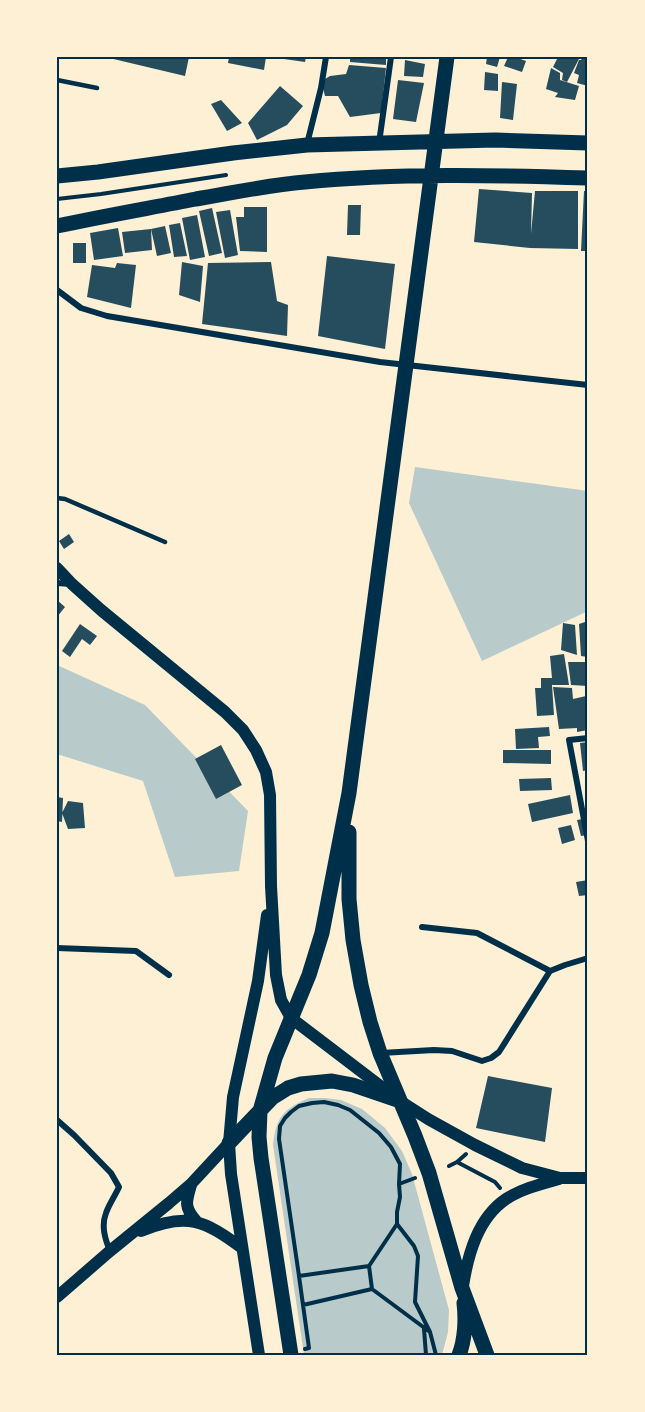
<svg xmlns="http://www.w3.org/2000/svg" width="645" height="1412" font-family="'Asap Condensed',sans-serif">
	<rect width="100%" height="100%" fill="#fdf0d5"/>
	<path fill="#b9caca" d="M415 467 588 491V611L482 661 409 503Z
		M57 665 145 705 248 811 239 871 175 877 143 781 60 755H57Z
		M309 1098H325L341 1100 362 1109 385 1128 402 1151 412 1174 449 1310 448 1332 442 1355H304L273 1145C276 1117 283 1109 309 1098Z"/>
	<path fill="#264d5e" d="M105 57H189L185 76Z
		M229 57H266L264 70 228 63Z
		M277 57H306L305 62 277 58Z
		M350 57H386V65L350 62Z
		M487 57H500L497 67 486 64Z
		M508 57H515L526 61 522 72 504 66Z
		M558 57H580L567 82 562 80 563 73 553 67Z
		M583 57 588 58V86L577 83 579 75 574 73 579 60H581Z
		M405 60 425 64 423 77 404 76Z
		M349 65 386 68 381 113 350 117 338 96H325L323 88 325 79 330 76 346 74Z
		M551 68 560 73V80L579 86 575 100 555 97 558 93 546 89Z
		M485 72 498 74V91L484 90Z
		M398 80 424 83 416 122 393 119Z
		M502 82 517 84 513 120 500 118Z
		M280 86 303 106 287 125 257 140 248 123Z
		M221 100 242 123 227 131 211 104Z
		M479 189 532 193 531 234 535 191H578V249L530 248 474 242Z
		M584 191H588V251H581Z
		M348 205H361L360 235H347Z
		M244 207H267V252L240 251 236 217H244Z
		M212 208 222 253 209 256 199 211Z
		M230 210 238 255 225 258 216 212Z
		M197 215 205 257 190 260 182 218Z
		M180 223 187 256 174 257 169 225Z
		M165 226 171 253 157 256 151 229Z
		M118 228 123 256 94 260 90 233Z
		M151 229 152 250 125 253 122 232Z
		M73 243H86V263H73Z
		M327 256 395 264 385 349 318 336Z
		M182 262 203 266 200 302 179 295Z
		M271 262 277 301 288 305 287 336 202 324 208 263Z
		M117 263 136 265 131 308 87 297 92 265 115 268Z
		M69 534 74 542 64 549 59 541Z
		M57 600 65 607 57 617Z
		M588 621V657L581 656 579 624Z
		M563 623 575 625 577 655 561 650Z
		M80 624 97 636 90 645 82 639 70 657 62 651Z
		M564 654 569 685H552L554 715 537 716 535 688H541V678H552L550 656Z
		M568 662H586L588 686 571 685Z
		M553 687 572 688 573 699 586 696 588 712V730L577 732V728L559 729Z
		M549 727 550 736 538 737 539 748 516 749 515 729Z
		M588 742V770L583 771 580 743Z
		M221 745 242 785 216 799 195 759Z
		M503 750H551V764L503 763Z
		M551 778 552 790 520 791 519 779Z
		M570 795 573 813 532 822 528 804Z
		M57 797 63 798 62 822 57 821Z
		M68 801 83 803 85 828 68 829 62 813Z
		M588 818V835L581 836 577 820Z
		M571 825 575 840 562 844 558 828Z
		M588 880V895L579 896 576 882Z
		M488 1076 552 1088 545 1142 476 1128Z"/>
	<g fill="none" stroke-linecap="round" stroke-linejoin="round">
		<path stroke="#003049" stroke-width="4" d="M57 199 101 194 226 175
			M457 1162 495 1182 500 1188
			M449 1166 457 1162 466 1154
			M399 1184 415 1178
			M397 1224 414 1246 418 1256 415 1302 430 1332 436 1355
			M369 1266 299 1276 303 1305 372 1289
			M299 1276 279 1139 280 1126 285 1118 291 1112 299 1106 312 1103 324 1102 338 1105 350 1110 379 1133 391 1147 400 1164 399 1184 400 1197 397 1212V1224L369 1266 372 1289
			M372 1289 430 1332
			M303 1305 309 1348 305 1349
			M424 1329 426 1355"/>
		<path stroke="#003049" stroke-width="4.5" d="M57 80 97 88
			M57 498 65 499 165 542"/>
		<path stroke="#003049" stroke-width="6" d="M379 143 391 57
			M307 144 321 88 326 57
			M57 290 81 308 107 316 380 362 588 385
			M57 583 71 584
			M588 738 569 740 588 841
			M422 927 477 933 550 971
			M57 948 136 951 169 975
			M381 1053 434 1050 452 1051 482 1061 491 1058 499 1052 550 971 565 965 588 958
			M57 1120 74 1135 111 1173 119 1187C115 1196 109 1204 106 1213 101 1226 105 1239 110 1251"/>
		<path stroke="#003049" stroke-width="12" d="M57 568 72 584 101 610 225 712 243 730 256 750 266 772 270 795 271 886 276 975 281 1000 291 1018 400 1101 428 1119 475 1145 522 1168 560 1178H588
			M191 1185C186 1202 184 1207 196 1221
			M141 1231C187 1212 204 1220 242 1248
			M463 1286C468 1254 478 1218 506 1199 521 1189 541 1184 559 1179
			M57 1297 110 1251 169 1203 191 1184 229 1143
			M259 1355 231 1174 229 1143 233 1097 258 981 267 915"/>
		<path stroke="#003049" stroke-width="15" d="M57 176 98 172 233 153 307 145 495 140 588 143
			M57 226C103 216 150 208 196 199 232 193 268 185 305 182 399 173 494 175 588 178
			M349 832V899L353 940 361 985 370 1022 380 1053 415 1136 429 1173 462 1288 487 1355
			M229 1143 272 1098 288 1088 301 1084 332 1081 353 1085 400 1101
			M291 1355 261 1158 259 1137 260 1111 275 1058 309 975 322 933 349 793 447 57
			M459 1355C465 1340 466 1319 464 1303"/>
	</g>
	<rect width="645" height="1412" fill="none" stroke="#fdf0d5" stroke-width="117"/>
	<rect x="58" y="58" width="528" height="1296" fill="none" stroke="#003049" stroke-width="2"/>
</svg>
